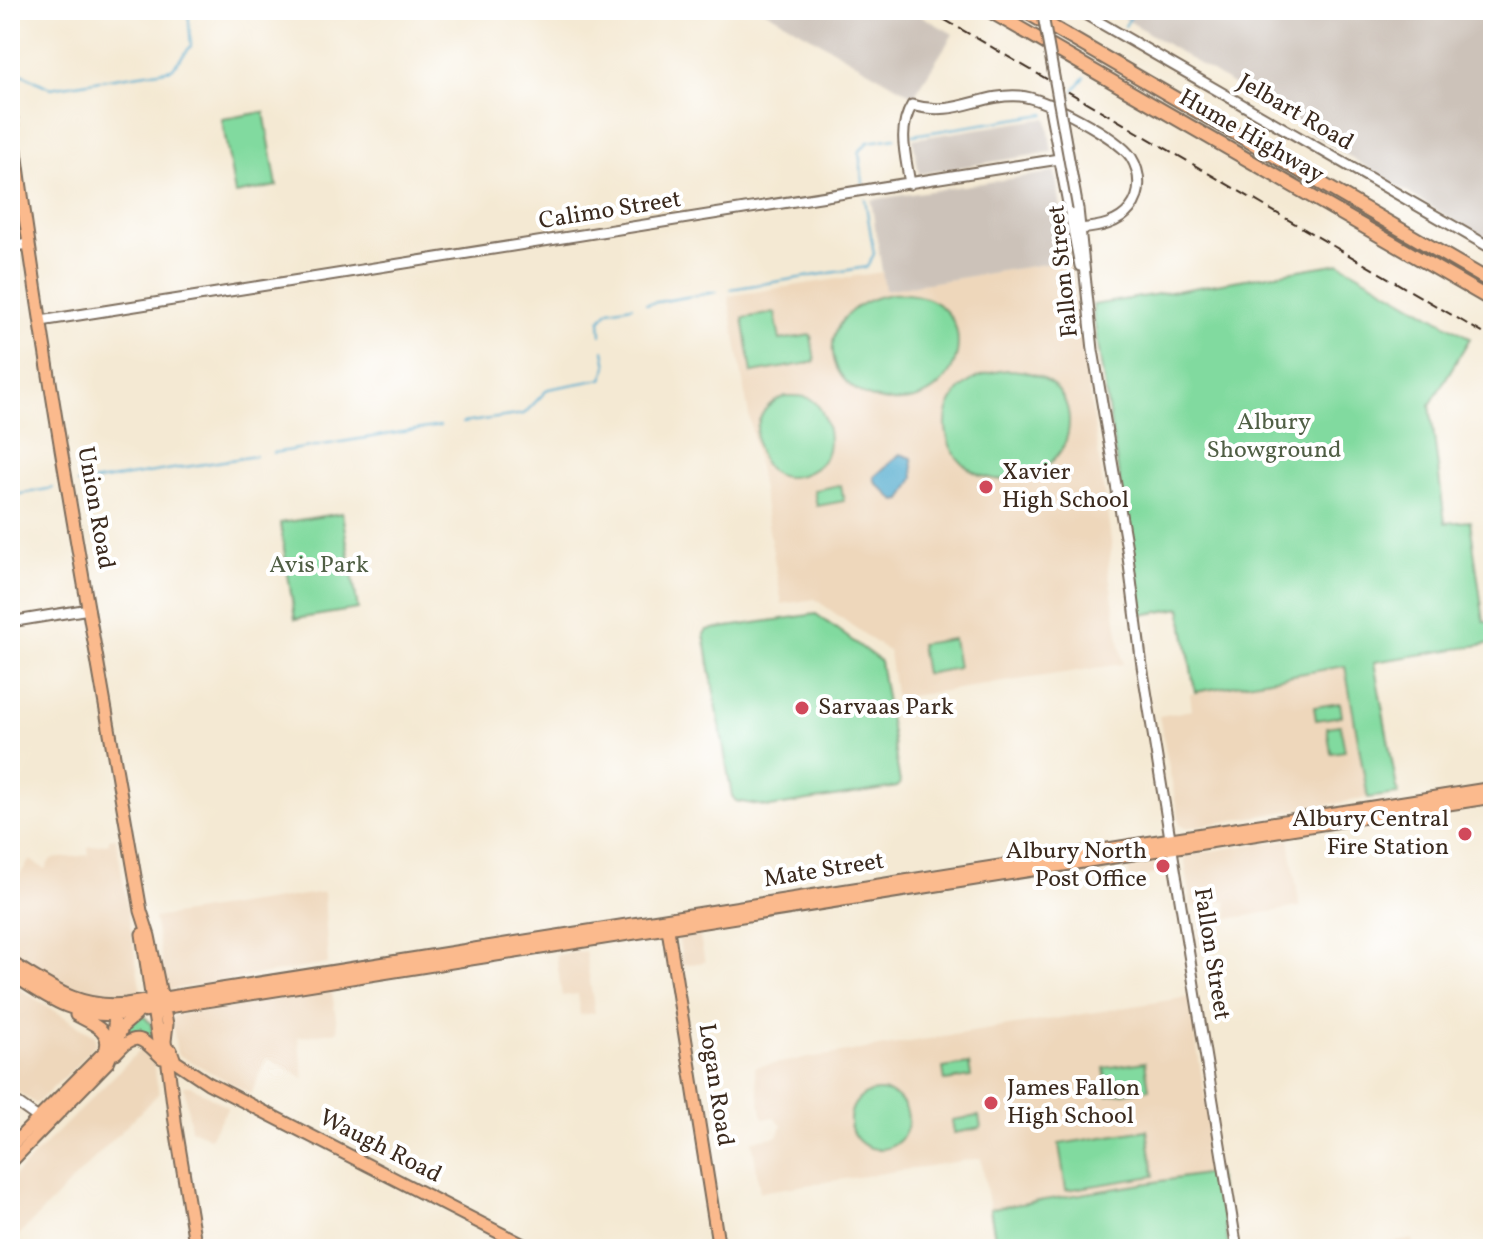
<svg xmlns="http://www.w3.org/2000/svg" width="1503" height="1259" font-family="Vollkorn,serif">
	<rect width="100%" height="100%" fill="#fff"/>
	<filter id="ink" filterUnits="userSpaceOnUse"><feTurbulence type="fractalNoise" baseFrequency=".0125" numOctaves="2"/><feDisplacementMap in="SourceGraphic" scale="16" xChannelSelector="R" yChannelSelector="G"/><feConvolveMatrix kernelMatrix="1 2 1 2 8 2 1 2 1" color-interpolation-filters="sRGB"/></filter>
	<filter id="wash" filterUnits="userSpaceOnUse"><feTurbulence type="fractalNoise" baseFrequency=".006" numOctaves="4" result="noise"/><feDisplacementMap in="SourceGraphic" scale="32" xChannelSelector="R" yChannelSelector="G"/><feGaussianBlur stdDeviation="1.8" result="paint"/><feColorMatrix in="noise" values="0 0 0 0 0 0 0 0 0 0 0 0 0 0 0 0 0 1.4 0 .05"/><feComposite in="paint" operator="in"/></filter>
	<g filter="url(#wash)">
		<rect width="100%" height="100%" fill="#f4e9d3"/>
		<path fill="#eed7bb" d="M1070 260 1112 547 1108 569 1123 664 898 698 895 694 889 652 815 599 782 604 728 296 882 272 886 290Z
			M1346 666 1368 798 1185 828 1180 825 1159 716 1192 710 1190 694Z
			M116 838 141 992 110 996 68 988 10 950V888L30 860 45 869 51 859 89 855 88 847 109 843V839Z
			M1289 839 1300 907 1229 919 1226 901 1192 907 1184 855Z
			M1164 858 1168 872 1130 879 1127 864Z
			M324 892 328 964 167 990 154 918Z
			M699 933 705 962 683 965 678 936Z
			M585 951 595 1013 580 1015 578 994 562 996 556 955Z
			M10 983 95 1036 96 1043 79 1063 36 1104 10 1087Z
			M329 990 332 992 338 1031 298 1037 304 1078 267 1058 251 1094 177 1054 172 1019 175 1015Z
			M1189 997 1217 1172 990 1209 981 1158 760 1192 752 1140 775 1137 779 1134 782 1126 774 1117 763 1119 754 1067Z
			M143 1047 152 1058 159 1093 10 1244V1180Z
			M184 1086H191L228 1107 210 1138 191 1129Z
			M1413 1239 1415 1249H1373L1372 1246Z"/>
		<path fill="#ccc2b9" d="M764 10H911L953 34 914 96Z
			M1111 10H1493V245Z
			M1047 118 1052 152 919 174 913 139Z
			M1055 172 1070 260 885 290 871 200Z"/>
		<path fill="#81da9f" stroke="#5e825e" stroke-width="2" d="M264 112 277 186 235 194 222 119Z
			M1340 263 1470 338 1430 405 1445 523 1470 521 1484 622H1493V643L1374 662 1398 794 1368 798 1345 666 1195 692 1181 608 1141 615 1093 314V305Z
			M891 294C985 288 972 397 901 401 824 406 801 311 891 294Z
			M775 313 780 340 811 335 815 362 752 373 743 318Z
			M1008 370C1092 372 1085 471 1013 479 936 488 914 378 1008 370Z
			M786 396C794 396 804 395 811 399 826 409 834 441 825 457 816 475 781 486 767 467 748 441 755 406 786 396Z
			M841 485 844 501 817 506 814 490Z
			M342 513 358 609 295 619 280 523Z
			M816 614 880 661 900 783 897 787 770 807 736 801 732 796 704 634 707 630Z
			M953 639 958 668 925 674 920 644Z
			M1340 703 1342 716 1316 720 1314 707Z
			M1340 725 1345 751 1331 753 1327 727Z
			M144 1016 151 1024 154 1044 123 1043C125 1031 131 1019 144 1016Z
			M1145 1062 1149 1089 1108 1095 1104 1068Z
			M969 1064 971 1077 945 1081 943 1068Z
			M850 1120a29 29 0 1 1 58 0a29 29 0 1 1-58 0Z
			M979 1116 981 1128 954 1133 952 1120Z
			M1147 1130 1154 1176 1066 1190 1059 1144Z
			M1217 1172 1229 1249H997L990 1209Z"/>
		<path fill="#50aace" stroke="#466a76" stroke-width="2" d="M900 454 912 458 914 478 902 500 896 501 876 483 874 477Z"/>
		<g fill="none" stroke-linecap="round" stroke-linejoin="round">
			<path stroke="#50aace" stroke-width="2" d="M1125 26 1135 10
				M16 71 50 88 172 69 191 46 188 10
				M1074 90 1085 77
				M1068 104 1071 96
				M913 135 1045 114
				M863 183 859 152 868 142 895 138
				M731 289 867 267 874 254 865 199
				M646 304 716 292
				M601 335 600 320 609 310 632 306
				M462 423 524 414 548 389 602 379 607 367 604 350
				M273 453 440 426
				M78 484 255 456
				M10 496 53 488"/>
		</g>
	</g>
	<g filter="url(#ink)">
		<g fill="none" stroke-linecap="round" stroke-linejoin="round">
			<g stroke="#7c6d5d" stroke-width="13">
				<path id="minor" d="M1078 10 1493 249
					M1049 104 1080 266
					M910 184C906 157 897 130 912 105 956 118 980 93 1020 96 1045 98 1117 137 1131 157 1141 173 1142 194 1130 209 1118 224 1099 227 1080 229
					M1078 209 1093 350 1127 549 1142 666 1237 1249
					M10 247 28 244
					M41 321 1059 159
					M10 622 89 609
					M10 1098 38 1118"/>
			</g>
			<g stroke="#7c6d5d" stroke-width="15">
				<path id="major" d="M10 105C44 375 95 643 141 911L149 936 167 1024 165 1041 175 1120
					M667 923 719 1249
					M142 934 159 1048
					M10 962C50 986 77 1009 126 1004L1493 788
					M10 973C48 998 76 1019 124 1014L1493 797
					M76 1015C90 1023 111 1029 106 1048
					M171 1050 175 1061 208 1083 531 1249
					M116 1053C137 1029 143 1040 162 1058
					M174 1116 196 1249
					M10 1147 107 1049 113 1037 115 1015
					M10 1163 108 1062 123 1026 136 1015"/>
			</g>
			<g stroke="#7c6d5d" stroke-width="16">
				<path id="highway" d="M988 10 1493 301
					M1023 10 1493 283"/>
			</g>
			<use href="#minor" stroke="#fff" stroke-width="9"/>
			<use href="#major" stroke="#fbba8d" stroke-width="11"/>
			<use href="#highway" stroke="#fbba8d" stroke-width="12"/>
			<path stroke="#3b2a1e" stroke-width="2" stroke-dasharray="12 6" stroke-linecap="butt" d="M928 10 1493 339"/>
			<g stroke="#7c6d5d" stroke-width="13" stroke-linecap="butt">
				<path id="minor-bridge" d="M1042 10 1078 209"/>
			</g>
			<use href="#minor-bridge" stroke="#fff" stroke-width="9"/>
		</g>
	</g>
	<g fill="#d1495b" stroke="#fff" stroke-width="3">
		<circle cx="986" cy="487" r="8"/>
		<circle cx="802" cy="708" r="8"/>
		<circle cx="1465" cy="834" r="8"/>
		<circle cx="1163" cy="866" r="8"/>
		<circle cx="991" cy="1103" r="8"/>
	</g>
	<g text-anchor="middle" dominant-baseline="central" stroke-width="8" stroke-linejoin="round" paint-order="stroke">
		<g font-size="24" fill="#3b2a1e" stroke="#fff">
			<text transform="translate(1295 113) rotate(30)">Jelbart Road</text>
			<text transform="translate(1251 137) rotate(30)">Hume Highway</text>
			<text transform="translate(610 211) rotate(-9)">Calimo Street</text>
			<text transform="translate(1064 271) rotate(-96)">Fallon Street</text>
			<text transform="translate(95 508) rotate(80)">Union Road</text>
			<text transform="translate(824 871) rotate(-9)">Mate Street</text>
			<text transform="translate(1211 954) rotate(81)">Fallon Street</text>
			<text transform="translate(715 1085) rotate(81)">Logan Road</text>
			<text transform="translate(380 1147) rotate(27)">Waugh Road</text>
		</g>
		<g font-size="24" fill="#505f45" stroke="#fff">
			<text x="1274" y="423">Albury<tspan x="1274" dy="28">Showground</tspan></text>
			<text x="319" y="566">Avis Park</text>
		</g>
		<g font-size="24" fill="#3b2a1e" stroke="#fff" text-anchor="start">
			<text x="1002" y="473">Xavier<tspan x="1002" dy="28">High School</tspan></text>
			<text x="818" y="708">Sarvaas Park</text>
			<text x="1449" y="820" text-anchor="end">Albury Central<tspan x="1449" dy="28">Fire Station</tspan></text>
			<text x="1147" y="852" text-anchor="end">Albury North<tspan x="1147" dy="28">Post Office</tspan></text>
			<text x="1007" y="1089">James Fallon<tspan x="1007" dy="28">High School</tspan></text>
		</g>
	</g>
	<rect width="1503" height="1259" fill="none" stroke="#fff" stroke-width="40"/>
</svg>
